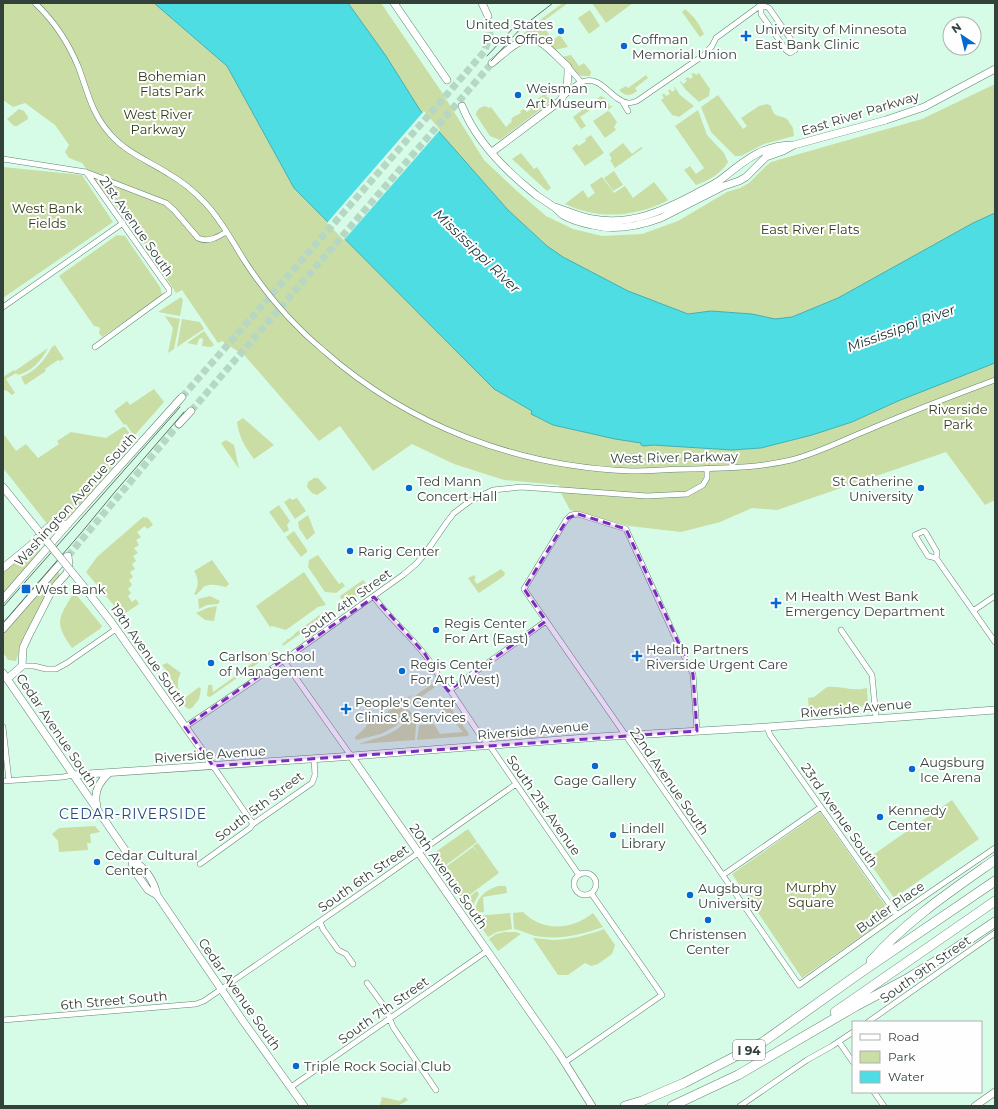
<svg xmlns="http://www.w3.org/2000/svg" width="998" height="1109" font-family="Montserrat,sans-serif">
	<rect width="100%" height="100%" fill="#d6fce7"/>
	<path fill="#cadda5" d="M3 3H154L227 66 294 188 494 389 532 411 536 417 553 425 615 439 642 443 644 446 653 445 732 450 761 448 812 435 852 422 898 401 995 363V500L985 505 946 452 777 510 752 508 720 522 681 532 629 526 570 510 561 493 559 485 504 480 454 464 412 444 373 471 340 426 319 441 245 356 222 341 218 343 182 290 176 293 128 220 97 184 82 163 69 158 65 152 69 145 55 125 25 103 13 107 3 100Z
		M348 3H381L441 91 484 160 517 191 546 216 573 229 602 236 642 234 678 221 727 192 740 188 749 183 766 166 771 162 922 119 995 84V213L973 223 838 298 792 317 775 319 752 314 711 311 688 314 628 291 563 257 547 246 508 210 420 110 386 56Z
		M563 3H568L541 23 553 40 560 35 568 47 554 50C546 40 537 33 523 37L522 35 533 25Z
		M592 3H633L606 23Z
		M685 9C695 17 699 24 704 34L700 37 682 12Z
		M590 10 600 26 589 34 578 18Z
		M571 55 579 66 584 63 591 72 590 76H583L579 75 562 57Z
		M694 73 696 75 699 73 710 89 709 96 699 102 686 90 680 82 681 81 683 84 687 81 685 79 688 77 690 79 693 77 691 74Z
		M646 75 648 78 635 88 637 91C630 96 626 97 619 90L626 86 628 88Z
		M674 86 680 95 694 106 679 117 672 115 661 100 664 98 662 95 664 93 666 96 670 94 668 91 670 89 672 92 675 90 674 87Z
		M548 91 546 97 554 99 500 140 490 136 476 115C476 110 480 107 485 106L489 108 491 107 506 127 512 121 511 120 513 117 521 113 520 111 524 109 527 112 531 109 528 106Z
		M718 95 743 129 747 126 741 118 759 106 767 104 771 106C774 119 779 114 787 119L793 128 794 136 764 144 741 156H735L711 132 701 107Z
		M601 96 606 99 610 106H613L608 110 602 102 580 117 586 126 581 129 573 117Z
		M19 109 24 111 28 117V119L17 126H14L7 119Z
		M698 110 707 135 724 153 728 162C722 173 708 181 696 185L684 170 690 166 696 174 704 168 675 126Z
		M608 111 610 112 617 122 614 127 616 130 605 138 593 121Z
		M591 135 604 153 585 166 572 148 577 144 579 146 586 141 585 139Z
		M623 143 632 154 641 147 643 148 615 168 610 160 612 159 609 154Z
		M521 153 534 169 537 167 551 188 547 191 512 159Z
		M3 167 82 175 113 222 3 298Z
		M614 171 623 185 613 191 604 178Z
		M602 177 614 193 625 186 633 198 654 182 668 200 667 201C635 217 598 220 565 204L583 190 588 198 595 193 590 185Z
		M117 235 125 236 160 287 162 294V296L102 337 99 333 100 329 99 327 94 326 59 276Z
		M181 297 183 300 180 316 158 312Z
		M165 316 180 319 174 349 168 353 173 328Z
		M182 319 200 322 204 329 177 347Z
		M204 331 214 345 211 347 202 346 203 339 201 338 199 339 197 345 187 343Z
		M55 345 64 359 60 361 58 360 45 369 46 371 25 385 21 377C36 371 44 361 52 347Z
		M48 348C41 361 32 371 18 375L16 373 6 379 15 393 12 395 7 391 3 390V377L14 370 15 371Z
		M154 389 164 402 134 436 126 424 124 425 114 411 127 401 130 405Z
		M243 418 274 445 254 459C245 447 239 437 237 422Z
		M123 427H125L132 437 134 441 75 513 66 519 59 520 48 525 3 468V433L16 451 26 444 38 458 59 444 57 441 71 432 106 438Z
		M226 440 234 445 239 469 221 443Z
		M314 478H318L327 488 317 495 312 493 307 487 308 482Z
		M290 498 292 500 297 498 306 511 295 519 284 502Z
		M279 505 290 521 287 525 289 530 284 533 269 512Z
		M308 515 315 533 307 540 299 528 298 522Z
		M143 517 148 518 153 525 147 529 145 526 137 532 141 537 136 540 139 545 134 548 138 553 133 556 136 561 132 564 135 569 130 572 133 577 129 580 132 585 128 589 131 593 128 596 132 602 136 599 139 604 124 614H121L86 572 97 557Z
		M294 531 307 550V552L301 557 286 537Z
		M36 543 41 550 3 594V571Z
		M318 555 339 584 342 582 345 586 336 593 325 592 308 567 309 560Z
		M212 560 229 584 226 587C217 585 211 583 203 587V588L196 595 194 594C199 586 199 579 194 571Z
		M501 569 505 573 504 576 479 593 478 592 468 578 474 575 476 578 474 580 477 584Z
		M58 572 61 576 20 648 16 661 8 660 3 652V635Z
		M304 572 326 605 318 607 286 630 272 626 270 627 256 606Z
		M363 580 368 586 346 602 342 601 340 596Z
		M74 592 102 626 100 629 72 648C53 622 59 618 74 592Z
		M210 596 220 601 218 604 207 605 199 609 198 599Z
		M217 606 214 621 205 620 196 613 207 608Z
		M327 612V615L283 646 282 644 287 640V639H289L294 635V634L321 614Z
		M273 650 274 652 210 697 207 696 208 685H212L213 692 244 670V669L259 658 260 659 266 655V653L267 654Z
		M167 663 181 673C175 682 179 691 182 700L199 687 201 689 199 699 192 708 188 709C180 703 178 695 175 687 172 679 167 671 162 665Z
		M432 684 435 687 406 708 419 719 416 725 415 740 359 744C373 738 390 737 402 725 407 720 405 713 407 707 410 697 424 690 432 684Z
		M827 687C841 685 852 692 867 688L868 706 809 710 808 698 814 697Z
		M413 694 405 703 402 719 396 726 381 734 356 740 355 737 365 728 371 718 369 710 377 719Z
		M446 701 469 734 468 736 417 740 419 725 434 724 440 734 463 732 440 706Z
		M952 800 979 839 894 898 867 859Z
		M820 812 892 915 802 978 732 874Z
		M95 826 100 832 90 834 91 843H87L88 850 59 852 58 841 52 834 59 828Z
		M468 829 477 842 446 865 447 866 473 847 479 855 473 846 478 843 499 873 468 896 469 897 477 891 479 894 474 903 472 913 431 855Z
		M498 886H506L507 893 483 897 484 912 475 913C475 899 485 890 498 886Z
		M523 912C543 932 572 930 593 913L603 927C581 935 558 940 535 936 528 934 521 930 514 929L513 913Z
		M510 913 512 929 497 932 488 937 474 917 476 916Z
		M604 929 615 945 612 954 598 964 591 966 585 963 568 975H558L533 938C539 938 548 940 555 940 572 939 588 935 604 929Z
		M504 932H516L521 934 498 951 489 939 496 934Z
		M382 1097 400 1101 405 1097 408 1100C398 1107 392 1107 380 1105Z"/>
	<path fill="#4ddde3" stroke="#45aeb0" d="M154 3H348L386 56 420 110 508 210 547 246 563 257 628 291 688 314 711 311 752 314 775 319 792 317 838 298 973 223 995 213V363L898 401 852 422 812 435 761 448 732 450 653 445 644 446 641 445V443L615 439 553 425 531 414 532 411 494 389 294 188 227 66Z"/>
	<path fill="#d6fce7" d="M424 111 440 130 344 240 327 223Z"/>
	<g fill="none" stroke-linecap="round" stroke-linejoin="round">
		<path stroke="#b5d7c4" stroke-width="7" stroke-dasharray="7 3.5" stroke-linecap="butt" d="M182 397 484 52 490 36 488 16
			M191 411 492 63
			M68 556 179 424"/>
		<g stroke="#618471" stroke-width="6">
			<path id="street" d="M35 3C54 21 68 42 78 66 88 92 91 113 111 135 127 153 149 161 169 174 183 182 195 192 206 204 222 221 233 243 246 263 267 295 294 326 324 351 409 426 518 467 632 471 652 471 671 469 691 469 725 468 758 468 791 460 818 453 843 440 868 430 910 412 952 396 995 380
				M760 4 769 8 794 44 795 50 790 53 786 50 761 14V5
				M568 67 581 82
				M565 95C570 91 575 84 582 82 602 74 611 101 628 103 631 103 634 102 637 101L704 55 712 46 716 38 761 5
				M622 101 628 111
				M3 159 86 172 122 186 166 203 174 210 198 238C208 243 218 237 226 232
				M86 172 169 289V293L95 347
				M3 307 123 223
				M936 558 928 556 915 535 924 531 926 533 937 552 936 558 995 642
				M374 597C389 618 409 634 425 655 434 665 439 681 450 690L480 735 490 746 579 875
				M973 611 995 596
				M841 630 872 675 876 718
				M284 661 351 756
				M22 666H34L46 669H56L67 663 116 629
				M450 690 546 621
				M3 727 9 781
				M185 727 277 665 403 575 416 564 424 555 447 522 454 513 470 501 493 490 521 487 647 496 687 494 703 485 707 478V468
				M767 727 770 735 897 915
				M697 731 693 674 681 650 626 529 578 514 571 515 566 520 524 589 799 985 897 915 995 848
				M213 766 253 824
				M3 781 63 777 73 775
				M200 864 250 828 253 824 312 783 315 775 314 758
				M574 884a11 11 0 1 1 22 0a11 11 0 1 1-22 0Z
				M723 875 821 807
				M320 922 323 929 338 950 346 954 353 964
				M367 983 386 1009 393 1027 436 1090
				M3 1020 196 1004 204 1001 377 882 516 784
				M868 1022 995 933
				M839 1042 853 1062
				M564 1063 662 995 591 893
				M291 1087 487 951
				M874 1092 884 1106
				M740 1106 807 1060 832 1046 853 1032"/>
		</g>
		<g stroke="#618471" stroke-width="8">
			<path id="secondary" d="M394 3 447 80
				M482 3 488 16
				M462 106C476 141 507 172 536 195 542 199 548 203 554 207 557 209 560 213 563 215 571 220 583 223 592 225 615 231 639 226 661 218L724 186 739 181 746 177 766 157 783 151 794 145 886 120 924 107 995 69
				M492 152 560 101C568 90 568 80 568 67 559 59 550 48 540 42 523 32 505 53 492 63
				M555 207C568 211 580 217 593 219 630 226 663 211 695 194 702 190 711 186 719 181 742 163 762 144 794 145
				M179 424 191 411
				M3 487 33 524
				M3 568 31 545 47 528 55 524H68
				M84 587 112 623 213 766
				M3 599 68 524 182 397
				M3 629 66 557
				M3 673 132 860C145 867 154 881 157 895
				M7 679 22 666 23 648 28 637 50 594 57 584 67 573 69 565 68 556
				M351 756 560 1055 592 1106
				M73 775 339 757 598 737 767 727 995 710
				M97 806C93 793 99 782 109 773
				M132 860 133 869 148 890 157 895 243 1021 304 1106
				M975 1106 995 1092"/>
		</g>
		<g stroke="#618471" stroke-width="10">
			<path id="highway" d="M871 961C906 921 951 891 995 860
				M835 1012 995 901
				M625 1106 642 1101 684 1083 763 1042 860 973 995 881
				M672 1106 738 1075 856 1006 905 980 946 955 995 922"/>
		</g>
		<use href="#street" stroke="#fff" stroke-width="5"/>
		<use href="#secondary" stroke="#fff" stroke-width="7"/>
		<use href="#highway" stroke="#fff" stroke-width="9"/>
		<path stroke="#5e7367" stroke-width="1" d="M487 56 517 24
			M491 61 522 27 553 3
			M3 607 180 407
			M3 623 81 533 114 493 184 412"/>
		<g stroke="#618471" stroke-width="8" stroke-linecap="butt">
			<path id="secondary-bridge" d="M33 524 84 587"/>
		</g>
		<use href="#secondary-bridge" stroke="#fff" stroke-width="7"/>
	</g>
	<path fill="#7b2cbf" fill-opacity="0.2" stroke="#7b2cbf" stroke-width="3" stroke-dasharray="8 5" stroke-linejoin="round" d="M578 514 626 529 693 674 697 731 213 766 185 727 374 597 425 654 448 691 546 621 524 589 568 518Z"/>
	<g fill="#046ad2" stroke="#fefefe" stroke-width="1.5">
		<circle cx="561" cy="31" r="4"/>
		<path d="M744 30h4v4h4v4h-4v4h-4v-4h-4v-4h4z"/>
		<circle cx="624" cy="46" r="4"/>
		<circle cx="518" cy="95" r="4"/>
		<circle cx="409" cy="488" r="4"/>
		<circle cx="921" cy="488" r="4"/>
		<circle cx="350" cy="551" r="4"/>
		<rect x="21" y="584" width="10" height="10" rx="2"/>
		<path d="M774 597h4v4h4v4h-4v4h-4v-4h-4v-4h4z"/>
		<circle cx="436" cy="630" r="4"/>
		<path d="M635 650h4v4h4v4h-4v4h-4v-4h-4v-4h4z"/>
		<circle cx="211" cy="663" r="4"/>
		<circle cx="402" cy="671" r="4"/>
		<path d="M344 703h4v4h4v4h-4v4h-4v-4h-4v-4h4z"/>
		<circle cx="595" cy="766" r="4"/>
		<circle cx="912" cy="769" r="4"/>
		<circle cx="880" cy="817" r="4"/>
		<circle cx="613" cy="835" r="4"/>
		<circle cx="97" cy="862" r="4"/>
		<circle cx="690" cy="895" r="4"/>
		<circle cx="708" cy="920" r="4"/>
		<circle cx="296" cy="1066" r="4"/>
	</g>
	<g text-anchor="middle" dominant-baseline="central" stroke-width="4" stroke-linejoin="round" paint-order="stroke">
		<rect fill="#fefefe" stroke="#6f7a74" stroke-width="1" x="733" y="1040" width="32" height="20" rx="3"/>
		<g font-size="12" font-weight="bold" fill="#324139">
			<text x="749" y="1050">I 94</text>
		</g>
		<g font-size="13" fill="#324139" stroke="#fefefe" text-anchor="start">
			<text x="553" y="24" text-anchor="end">United States<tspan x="553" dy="15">Post Office</tspan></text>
			<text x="755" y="29">University of Minnesota<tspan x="755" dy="15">East Bank Clinic</tspan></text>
			<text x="632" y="39">Coffman<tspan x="632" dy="15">Memorial Union</tspan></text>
			<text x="526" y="88">Weisman<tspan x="526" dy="15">Art Museum</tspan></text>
			<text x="417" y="481">Ted Mann<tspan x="417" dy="15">Concert Hall</tspan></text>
			<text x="913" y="481" text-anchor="end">St Catherine<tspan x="913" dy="15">University</tspan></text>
			<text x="358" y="551">Rarig Center</text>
			<text x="35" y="589">West Bank</text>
			<text x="785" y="596">M Health West Bank<tspan x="785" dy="15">Emergency Department</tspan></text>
			<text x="444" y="623">Regis Center<tspan x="444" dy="15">For Art (East)</tspan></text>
			<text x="646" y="649">Health Partners<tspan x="646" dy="15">Riverside Urgent Care</tspan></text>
			<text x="219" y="656">Carlson School<tspan x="219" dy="15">of Management</tspan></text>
			<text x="410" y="664">Regis Center<tspan x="410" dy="15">For Art (West)</tspan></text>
			<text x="355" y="702">People's Center<tspan x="355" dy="15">Clinics &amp; Services</tspan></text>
			<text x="920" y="762">Augsburg<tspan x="920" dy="15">Ice Arena</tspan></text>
			<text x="595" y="780" text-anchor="middle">Gage Gallery</text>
			<text x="888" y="810">Kennedy<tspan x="888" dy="15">Center</tspan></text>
			<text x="621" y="828">Lindell<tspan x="621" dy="15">Library</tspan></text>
			<text x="105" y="855">Cedar Cultural<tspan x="105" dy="15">Center</tspan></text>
			<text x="698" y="888">Augsburg<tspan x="698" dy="15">University</tspan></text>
			<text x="708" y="934" text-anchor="middle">Christensen<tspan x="708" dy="15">Center</tspan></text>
			<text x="304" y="1066">Triple Rock Social Club</text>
		</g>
		<g font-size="13" fill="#303b15" stroke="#fefefe">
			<text x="172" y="76">Bohemian<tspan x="172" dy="15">Flats Park</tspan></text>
			<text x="158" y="114">West River<tspan x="158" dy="15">Parkway</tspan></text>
			<text x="47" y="208">West Bank<tspan x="47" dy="15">Fields</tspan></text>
			<text x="810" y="229">East River Flats</text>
			<text x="958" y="409">Riverside<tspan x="958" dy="15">Park</tspan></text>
			<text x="811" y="887">Murphy<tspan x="811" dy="15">Square</tspan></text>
		</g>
		<g font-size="13" fill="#324139" stroke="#fefefe">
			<text transform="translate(860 113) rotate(-17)">East River Parkway</text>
			<text transform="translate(137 226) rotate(55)">21st Avenue South</text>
			<text transform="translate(674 457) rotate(-1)">West River Parkway</text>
			<text transform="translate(75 499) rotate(-48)">Washington Avenue South</text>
			<text transform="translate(346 603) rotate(-36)">South 4th Street</text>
			<text transform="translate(149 655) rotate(55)">19th Avenue South</text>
			<text transform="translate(856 708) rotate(-5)">Riverside Avenue</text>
			<text transform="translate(57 730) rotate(56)">Cedar Avenue South</text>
			<text transform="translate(533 730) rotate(-5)">Riverside Avenue</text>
			<text transform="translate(210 754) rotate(-4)">Riverside Avenue</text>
			<text transform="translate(670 781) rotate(55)">22nd Avenue South</text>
			<text transform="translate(544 805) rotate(55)">South 21st Avenue</text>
			<text transform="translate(259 806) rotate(-37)">South 5th Street</text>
			<text transform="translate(840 815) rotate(55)">23rd Avenue South</text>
			<text transform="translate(449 876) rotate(55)">20th Avenue South</text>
			<text transform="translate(363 878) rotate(-35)">South 6th Street</text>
			<text transform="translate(890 907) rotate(-35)">Butler Place</text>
			<text transform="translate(925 969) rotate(-35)">South 9th Street</text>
			<text transform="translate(240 994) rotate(55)">Cedar Avenue South</text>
			<text transform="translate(114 1000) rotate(-5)">6th Street South</text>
			<text transform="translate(383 1010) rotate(-35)">South 7th Street</text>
		</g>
		<g font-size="14" font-style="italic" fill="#1b3334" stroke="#fefefe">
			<text transform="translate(477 251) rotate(44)">Mississippi River</text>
			<text transform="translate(901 328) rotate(-20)">Mississippi River</text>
		</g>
		<g font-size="14" letter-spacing="1" fill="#224b80" stroke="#fefefe">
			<text x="133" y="814">CEDAR-RIVERSIDE</text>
		</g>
	</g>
	<rect width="998" height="1109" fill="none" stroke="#324139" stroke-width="8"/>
	<rect x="852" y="1021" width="130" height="72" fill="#fefefe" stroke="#acb2af"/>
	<rect x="860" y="1034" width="20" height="6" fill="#ffffff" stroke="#acb2af"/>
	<text x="888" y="1041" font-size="12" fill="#324139">Road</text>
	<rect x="860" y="1051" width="20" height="12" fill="#cadda5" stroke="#acb2af"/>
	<text x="888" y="1061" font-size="12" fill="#324139">Park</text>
	<rect x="860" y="1071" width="20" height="12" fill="#4ddde3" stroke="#acb2af"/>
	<text x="888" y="1081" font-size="12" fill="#324139">Water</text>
	<g transform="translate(962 36) rotate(325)"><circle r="19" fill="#fefefe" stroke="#acb2af"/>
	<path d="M0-3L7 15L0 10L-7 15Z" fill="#046ad2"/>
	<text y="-6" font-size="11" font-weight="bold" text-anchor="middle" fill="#324139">N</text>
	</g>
</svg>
